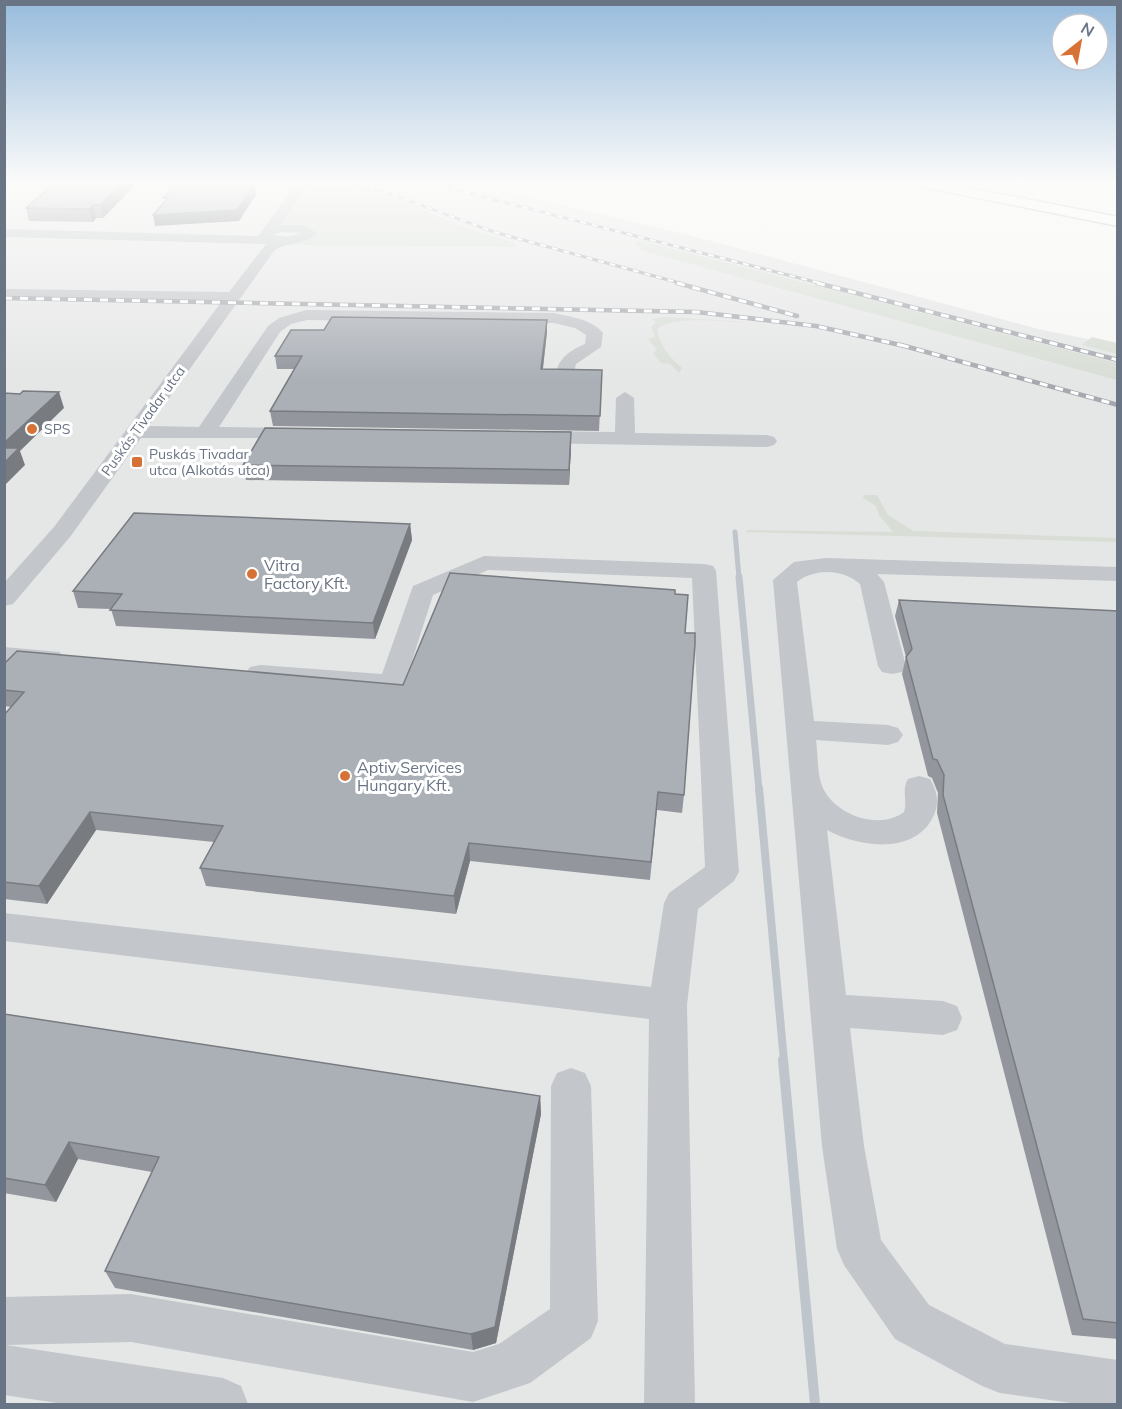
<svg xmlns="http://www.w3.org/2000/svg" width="1122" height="1409" font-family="Mulish,sans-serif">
	<rect width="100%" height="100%" fill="#f7f7f5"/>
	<path fill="#e5e6e6" d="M5 183H469L692 236 1038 329 1117 345V1404H5Z"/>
	<path fill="#d8ded6" d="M309 183C356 183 412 204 454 223 473 231 495 235 515 244L517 247 283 245 312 236 278 226Z
		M642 241 1117 363V380L665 257 638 249 639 247 635 243Z
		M665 317 732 321 785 328C760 325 671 311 657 330 660 346 670 358 682 368L679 373 670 364 661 363 653 353 657 350 648 339 655 337 651 327 656 322 652 319Z
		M1092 337 1117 343V354L1082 345Z
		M864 495H877L888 515 913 531 1117 538V542L745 532 748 530 893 532 879 515 876 506 863 498Z"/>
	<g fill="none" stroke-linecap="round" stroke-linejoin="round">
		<path stroke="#bec5cb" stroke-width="5" d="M735 532 739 578"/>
		<path stroke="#bec5cb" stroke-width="7" d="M739 577 759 790"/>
		<path stroke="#bec5cb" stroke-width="8" d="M759 788 784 1061"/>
		<path stroke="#bec5cb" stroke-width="10" d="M783 1060 815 1404"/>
		<g stroke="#b5b8bc" stroke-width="3">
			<path id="major" d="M916 183H944L1118 217V226L923 187Z"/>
		</g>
		<path fill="#c3c6ca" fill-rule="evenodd" d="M297 183H309L280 225H303L317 233C305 246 287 241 274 251L149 426 199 427 268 326 279 318 306 310 554 313C570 317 592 319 603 333L601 347 576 364 573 378 564 383 555 378C557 359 569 351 585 344L586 335 575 328 554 323 307 320 291 324 280 332 219 427 301 428 308 430 311 434 308 438H141L70 537 13 604 4 606V583L54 527 222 301 4 299V289L229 292 266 244 4 237V229L258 236ZM282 232 300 233H301L287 237 272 235Z
			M625 392 634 398 635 433 767 435 774 437 777 441 774 445 767 447 533 443 526 441 523 437 526 433 533 431 615 432 616 398Z
			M484 556 704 564 713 566 716 571 739 872 734 881 698 909 687 1005 695 1404H644L649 1019 4 941V913L651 987 664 903 669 893 705 867 692 578 488 570 433 595 403 689 393 692 260 681 250 679 246 673 250 667 260 665 382 674 413 586Z
			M826 558 1118 567V581L877 574 884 582 906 666 902 672 892 674 882 672 878 666 860 584C843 569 815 568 797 582L814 721 888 725 898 728 903 735 898 742 888 745 816 740C818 753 817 773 822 786 834 815 879 831 904 812 908 800 901 791 908 779L919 776 930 779C938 792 940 805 932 819 912 855 858 847 827 830L846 995 943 1001 957 1006 962 1018 957 1030 943 1035 850 1028 864 1146 881 1240 929 1305 1005 1344 1118 1360V1404H1078L1000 1393 982 1386 895 1339 844 1265 837 1249 822 1146 773 580 794 562Z
			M4 647 60 652 63 658 60 664 50 666 4 663Z
			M571 1068 585 1073 591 1086 598 1321 591 1338 530 1383 473 1402 131 1342 6 1345 223 1378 241 1386 248 1404H64L4 1395V1297L131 1294 473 1352 499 1344 550 1309 551 1086 557 1073Z"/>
		<use href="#major" fill="#fff" fill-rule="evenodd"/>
		<g stroke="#a5a9af" stroke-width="3">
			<path id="rail-far1" d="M346 183 399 197 494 232 683 284
				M429 183 823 284"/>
		</g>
		<g stroke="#a5a9af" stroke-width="4.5">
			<path id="rail" d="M677 283 797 316
				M817 283 1118 360
				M4 298 697 312 816 326 909 347
				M901 345 1118 405"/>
		</g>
		<use href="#rail-far1" stroke="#fff" stroke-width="2" stroke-dasharray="6" stroke-linecap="butt"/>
		<use href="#rail" stroke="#fff" stroke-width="3" stroke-dasharray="8" stroke-linecap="butt"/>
	</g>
	<path fill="#93979d" d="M48 183 136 184 103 218H96L93 222 29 221 26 208 49 189Z
		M547 332 543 369 602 370 599 431 273 426 270 411 295 369H277L275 356Z
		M571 446 569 485 246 480 243 465Z
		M410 524 412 540 375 639 116 626 111 609 78 608 73 591Z
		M675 594 685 633 684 795 682 813 657 810 650 880 470 861 456 914 206 886 200 868 214 842 96 830 47 904 4 899V715L11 707 4 706V664L403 685Z
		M899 600 1118 611V1339L1072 1335 937 813 938 793 932 778 928 776 902 674 906 657 895 616Z
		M4 1014 540 1096 541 1114 496 1343 473 1350 115 1288 105 1271 152 1172 78 1159 56 1202 4 1193Z"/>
	<path fill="#787b80" d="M122 183H136V184L103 218 100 205Z
		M254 185 256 195 239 221 155 226 153 215Z
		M93 205 96 218 93 222 89 209Z
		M547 320V332L541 382V369Z
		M59 392 64 408 20 451 25 465 4 486V443Z
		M571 432V446L569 485V470Z
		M410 524 412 540 375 639 373 623Z
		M90 812 96 830 47 904 39 886Z
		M469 843 470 861 456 914 454 896Z
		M540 1096 541 1114 496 1343 473 1350 471 1334Z
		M69 1142 78 1159 56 1202 45 1185Z"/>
	<path fill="#abb0b7" stroke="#787b80" stroke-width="1.5" d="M48 183H122L100 205H93L89 209 26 208 55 183Z
		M176 183H242L241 185H254L237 210 153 215 168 198H163Z
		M332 317 547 320 541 369 602 370 600 416 270 411 302 356H275L291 330H324Z
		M23 391 59 392 4 443V393L20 394Z
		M265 428 571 432 569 470 243 465Z
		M4 448H19L4 463Z
		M134 513 410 524 373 623 110 610 122 594 73 591Z
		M450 573 675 590V594L688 595 685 633H695V644L684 795 658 792 651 862 469 843 454 896 200 868 223 826 90 812 39 886 4 882V715L24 692 4 690V664L17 651 403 685Z
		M899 600 1118 611V1323L1083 1319 943 795 944 775 937 760 933 759 906 657 912 649Z
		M4 1014 540 1096 495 1327 471 1334 105 1271 159 1157 69 1142 45 1185 4 1178Z"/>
	<linearGradient id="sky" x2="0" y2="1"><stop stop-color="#97bbdc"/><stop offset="0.48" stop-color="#fbfbfa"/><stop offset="1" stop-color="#fbfbfa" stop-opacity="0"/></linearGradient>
	<rect width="1122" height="380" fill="url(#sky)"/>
	<g fill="#d67236" stroke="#fff" stroke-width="2">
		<circle cx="32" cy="429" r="6"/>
		<rect x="131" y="456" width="12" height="12" rx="3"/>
		<circle cx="252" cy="574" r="6"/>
		<circle cx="345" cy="776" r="6"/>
	</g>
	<g text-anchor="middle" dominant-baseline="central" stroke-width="6" stroke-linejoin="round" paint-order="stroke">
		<g font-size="14" fill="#697484" stroke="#fff">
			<text transform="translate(143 421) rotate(-54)">Puskás Tivadar utca</text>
		</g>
		<g font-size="14" fill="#697484" stroke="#fff" text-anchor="start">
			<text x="44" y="429">SPS</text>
			<text x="149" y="454">Puskás Tivadar<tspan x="149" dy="16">utca (Alkotás utca)</tspan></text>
		</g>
		<g font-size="16" fill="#697484" stroke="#fff" text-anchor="start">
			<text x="264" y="565">Vitra<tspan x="264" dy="18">Factory Kft.</tspan></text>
			<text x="357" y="767">Aptiv Services<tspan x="357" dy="18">Hungary Kft.</tspan></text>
		</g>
	</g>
	<rect width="1122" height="1409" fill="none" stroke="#697484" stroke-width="12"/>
	<g transform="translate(1080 42) rotate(31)"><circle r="28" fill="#ffffff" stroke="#c3c7ce" stroke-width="1.5"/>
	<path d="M0-4.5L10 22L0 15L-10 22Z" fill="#d67236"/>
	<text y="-9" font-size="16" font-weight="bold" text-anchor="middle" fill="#697484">N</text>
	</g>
</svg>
